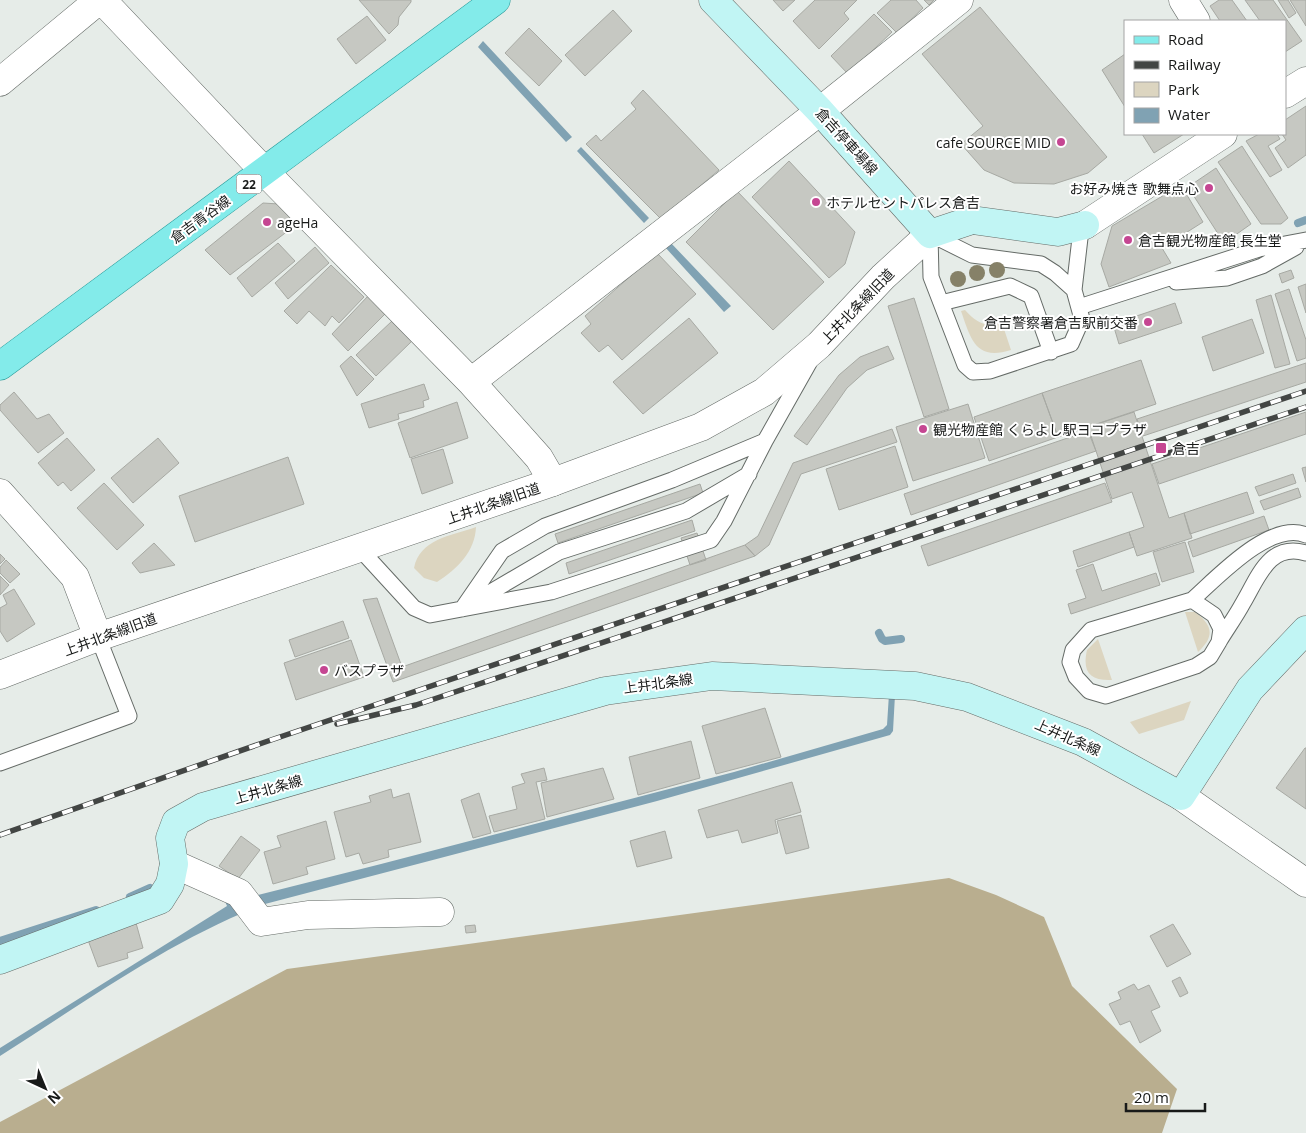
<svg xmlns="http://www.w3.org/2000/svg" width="1306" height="1133" font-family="'Open Sans','Noto Sans JP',sans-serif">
	<rect width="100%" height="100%" fill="#e6ece8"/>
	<path fill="#dcd5c0" d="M965 310C976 322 985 328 1002 323L1011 350C975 361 971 339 961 311Z
		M476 527C475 552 457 569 437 582L424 578 414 568C420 539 450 536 476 527Z
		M1185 612H1195C1214 626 1214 637 1198 652Z
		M1098 639 1112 680C1090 681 1082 672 1087 650Z
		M1191 701 1184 720 1139 734 1130 722Z"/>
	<path fill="#b9ae8f" d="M949 878 996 895 1044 917 1072 986 1177 1089 1162 1133H0V1122L287 969Z"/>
	<path fill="#80a2b3" d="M483 41 572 137 566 142 478 47Z
		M581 147 649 218 644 223 577 151Z
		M670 242 731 306 724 312 665 247Z
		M889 694 895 695 893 731 890 735 657 801 265 904C172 939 85 1002 0 1056V1048L227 906 224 899 254 896 381 864 734 772 883 729 887 725Z"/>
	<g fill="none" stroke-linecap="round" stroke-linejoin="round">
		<path stroke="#80a2b3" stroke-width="8" d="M1298 223 1306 220
			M879 633 882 639 885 641 901 639
			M130 897 150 888
			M0 941 96 910"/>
	</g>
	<path fill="#c6c8c2" stroke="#a7a9a3" d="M359 0H411V2L399 17 398 25 389 34Z
		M773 0H795L783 11Z
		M815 0H857L844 13 849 19 819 49 793 21Z
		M891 0H916L923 8 897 33 877 13Z
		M924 0H934L929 5Z
		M1219 0H1232L1247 21H1220L1210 6Z
		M1245 0H1273L1302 41 1285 52V21H1260Z
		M1278 0H1288L1296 13 1289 18Z
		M1290 0H1306V26Z
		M980 7 1107 157 1088 173 1054 184 1014 183 984 170 961 144 983 126 922 54Z
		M613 10 632 31 585 76 565 55Z
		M874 14 892 32 848 74 831 56Z
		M367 16 386 40 356 64 337 39Z
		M529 28 562 61 539 86 505 53Z
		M1125 54V107L1102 70Z
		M643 90 719 170 661 219 586 144 596 135 601 141 636 109 631 103Z
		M1306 106V155L1288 168 1275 148 1286 140 1282 134H1285V120Z
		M1142 134H1184L1154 153Z
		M1259 134H1277L1280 139 1268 146 1282 170 1270 177 1246 141Z
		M1242 146 1288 218 1281 224H1261L1218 162Z
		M789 161 855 232 845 264 829 278 752 197Z
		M1216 168 1251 224 1224 243 1188 187Z
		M1181 185 1203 222 1162 248 1171 263 1109 287 1101 264 1112 226Z
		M737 191 824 282 773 330 686 242Z
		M263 203 279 204 297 224 230 275 205 250Z
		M278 243 295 261 252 297 237 278Z
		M315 247 329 263 288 299 275 283Z
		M657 253 696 294 622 360 608 345 599 352 581 333 591 324 585 316Z
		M331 265 364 297 339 323 332 316 325 326 309 311 297 324 284 311Z
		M1291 270 1294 278 1282 283 1279 274Z
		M1306 284V313L1298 287Z
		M1289 289 1306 340V358L1297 361 1275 294Z
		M1271 295 1290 364 1275 368 1256 300Z
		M368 296 385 314 348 351 332 334Z
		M914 298 949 409 924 417 888 306Z
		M1175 303 1182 323 1119 344 1113 324Z
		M689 318 718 353 643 414 613 382Z
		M1252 319 1264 353 1213 371 1202 337Z
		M392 321 412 341 376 376 356 355Z
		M888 346 894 359 867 370 847 388 807 445 794 436 839 375 860 357Z
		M351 356 374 379 357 396 340 366Z
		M1141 360 1156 404 1058 437 1042 393Z
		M1306 363V382L1143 436 1137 419Z
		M424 384 429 399 423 401 424 407 398 414 399 419 369 428 361 404Z
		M14 392 37 419 49 414 64 433 38 453 0 410V405Z
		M1042 393 1058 437 989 461 974 417Z
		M457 402 468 438 410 458 398 423Z
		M968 404 985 458 913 481 896 427Z
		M1134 412 1169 518 1184 513 1192 538 1137 556 1129 532 1144 527 1132 492 1112 499 1088 427Z
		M1306 412V434L1159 484 1152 464Z
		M892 429 897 442 801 474 769 545 755 556 745 545 758 536 793 463Z
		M1088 431 1096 451 911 515 904 494Z
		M67 438 95 470 71 491 63 482 58 486 38 463Z
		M158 438 179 463 133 503 111 478Z
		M895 446 908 487 839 510 826 469Z
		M443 449 453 483 422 494 411 459Z
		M288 457 304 504 195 542 179 496Z
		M1306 467V482L1302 468Z
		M1293 474 1296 483 1259 496 1255 487Z
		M104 483 144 525 117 550 77 508Z
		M1105 483 1112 502 928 566 921 546Z
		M700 484 703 493 558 543 555 534Z
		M1298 488 1301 497 1264 510 1260 501Z
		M1247 492 1254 513 1190 534 1184 513Z
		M1264 516 1269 530 1193 557 1188 542Z
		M692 520 695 531 569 574 566 563Z
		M1129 532 1134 547 1078 567 1073 551Z
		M697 533 706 560 690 565 681 538Z
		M1185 542 1194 572 1162 582 1153 552Z
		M154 543 175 565 140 573 132 563Z
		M745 545 755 556 393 682 363 600 377 598 402 667Z
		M0 554 5 559 0 564Z
		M6 560 20 574 10 583 0 573V567Z
		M1093 564 1102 591 1156 573 1160 585 1071 614 1068 604 1086 598 1076 570Z
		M0 576 9 585 0 595Z
		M14 589 35 624 7 642 0 631V608L7 604 3 595Z
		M343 621 349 638 295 657 289 640Z
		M351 640 364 677 296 700 284 663Z
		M765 708 781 757 716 774 702 726Z
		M691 741 700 778 638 795 629 757Z
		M1305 748H1306V809L1276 788Z
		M544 768 547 780 536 782 545 819 494 832 489 816 517 809 512 787 525 783 521 774Z
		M603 768 614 799 547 817 541 783Z
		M792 782 801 812 775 820 778 833 742 843 738 830 707 838 698 810Z
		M391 789 393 798 409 793 421 842 388 850 389 857 363 864 359 853 346 857 334 812 371 802 369 796Z
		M479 793 491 833 473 838 461 800Z
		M801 815 809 848 786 854 777 821Z
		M326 821 335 859 306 867 308 874 273 884 264 852 281 847 277 836Z
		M665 831 672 858 637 867 630 841Z
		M241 836 260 850 238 879 219 866Z
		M136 923 143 948 127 953 128 958 98 967 88 940Z
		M1173 924 1191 954 1167 967 1150 936Z
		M475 925 476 932 466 933 465 926Z
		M1180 977 1188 993 1180 997 1172 981Z
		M1134 984 1138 990 1149 985 1160 1007 1151 1011 1161 1031 1140 1043 1130 1021 1120 1025 1109 1004 1121 999 1118 992Z"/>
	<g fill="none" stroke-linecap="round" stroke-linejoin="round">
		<g stroke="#656b67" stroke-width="17">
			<path id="service" d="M1176 282 1227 278 1262 266 1296 247
				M1074 290 1055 273 1041 264 972 255 930 234 931 277 965 365 973 372 990 371 1071 344 1082 319 1074 290 1080 238 1085 225
				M941 303 1010 286 1031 296 1051 352
				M1079 307 1259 249 1306 240
				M359 548 414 608 430 615 551 592 711 540 724 521 765 441
				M1192 600 1214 615 1221 629 1219 642 1210 657 1196 666 1106 696 1089 691 1076 677 1070 662 1073 650 1091 630Z
				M1192 600C1217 578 1270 520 1306 535
				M472 603 559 552 686 511 749 474
				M462 609 502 551 545 526 672 480 765 441 809 363
				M1220 640C1228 627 1236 616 1243 603 1258 578 1269 542 1306 553
				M0 763 129 716 98 637"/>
		</g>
		<g stroke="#656b67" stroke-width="29">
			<path id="minor" d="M102 0 265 172 471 382
				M1183 0 1196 21
				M0 82 99 0
				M1285 94 1306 81
				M1085 225 1223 134
				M553 482 539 458 471 382 820 111 959 0
				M0 675 98 637
				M174 864 239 893 261 922 308 915 440 912"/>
		</g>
		<g stroke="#656b67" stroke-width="29">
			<path id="tertiary" d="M0 493 75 577 98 637 553 482 701 427 764 392 819 345 883 277 930 234
				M1181 796 1306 883"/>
		</g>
		<g stroke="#656b67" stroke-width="29">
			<path id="secondary" d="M713 0 820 111 930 234 972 220 1058 232 1085 225
				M0 960 160 900 170 884 174 864 170 838 176 822 203 807 605 691 712 676 915 686 967 697 1083 742 1181 796 1250 689 1306 630"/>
		</g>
		<g stroke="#289998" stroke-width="29">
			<path id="primary" d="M0 366 496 0"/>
		</g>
		<use href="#service" stroke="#fff" stroke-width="15"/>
		<use href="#minor" stroke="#fff" stroke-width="28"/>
		<use href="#tertiary" stroke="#fff" stroke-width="28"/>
		<use href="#secondary" stroke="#c1f5f4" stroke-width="28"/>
		<use href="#primary" stroke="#83ebea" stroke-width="28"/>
		<g stroke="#434644" stroke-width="5.5">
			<path id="rail" d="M337 724 416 705 1306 407
				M0 835 271 740 1306 391"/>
		</g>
		<use href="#rail" stroke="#fff" stroke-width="4" stroke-dasharray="11" stroke-linecap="butt"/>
	</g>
	<g fill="#868168">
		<circle cx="997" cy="270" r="8"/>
		<circle cx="977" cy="273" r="8"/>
		<circle cx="958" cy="279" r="8"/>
	</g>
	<g fill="#c54692" stroke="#fff" stroke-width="2">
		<circle cx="1061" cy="142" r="5"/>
		<circle cx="1209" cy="188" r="5"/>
		<circle cx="816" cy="202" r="5"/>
		<circle cx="267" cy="222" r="5"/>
		<circle cx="1128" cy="240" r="5"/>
		<circle cx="1148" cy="322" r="5"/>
		<circle cx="923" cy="429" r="5"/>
		<rect x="1155" y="442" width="12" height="12" rx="2.5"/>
		<circle cx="324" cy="670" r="5"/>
	</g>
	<g text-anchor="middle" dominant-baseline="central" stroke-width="4" stroke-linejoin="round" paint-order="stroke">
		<rect fill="#fff" stroke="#5d5f5e" stroke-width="1" x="236.5" y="174.5" width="25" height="19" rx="4"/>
		<g font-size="12" font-weight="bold" fill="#181a19">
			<text x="249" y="184">22</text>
		</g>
		<g font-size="14" fill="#181a19" stroke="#fff">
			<text transform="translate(847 141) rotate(48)">倉吉停車場線</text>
			<text transform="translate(200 219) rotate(-36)">倉吉青谷線</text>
			<text transform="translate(857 306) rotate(-46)">上井北条線旧道</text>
			<text transform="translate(493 503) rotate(-19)">上井北条線旧道</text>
			<text transform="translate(110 634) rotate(-20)">上井北条線旧道</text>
			<text transform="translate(658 683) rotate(-8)">上井北条線</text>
			<text transform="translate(1068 737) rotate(24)">上井北条線</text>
			<text transform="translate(268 789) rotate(-16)">上井北条線</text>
		</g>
		<g font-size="14" fill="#181a19" stroke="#fff" text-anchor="start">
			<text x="1051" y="142" text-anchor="end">cafe SOURCE MID</text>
			<text x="1199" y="188" text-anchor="end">お好み焼き 歌舞点心</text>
			<text x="826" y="202">ホテルセントパレス倉吉</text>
			<text x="277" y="222">ageHa</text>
			<text x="1138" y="240">倉吉観光物産館 長生堂</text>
			<text x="1138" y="322" text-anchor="end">倉吉警察署倉吉駅前交番</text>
			<text x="933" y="429">観光物産館 くらよし駅ヨコプラザ</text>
			<text x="1172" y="448">倉吉</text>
			<text x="334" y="670">バスプラザ</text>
		</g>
	</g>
	<rect x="1124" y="20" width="162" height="115" fill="#ffffff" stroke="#a3a3a3"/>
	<rect x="1134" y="36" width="25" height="8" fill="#83ebea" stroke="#a3a3a3"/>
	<text x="1168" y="45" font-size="15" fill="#181a19">Road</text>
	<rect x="1134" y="61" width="25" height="8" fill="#434644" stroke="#a3a3a3"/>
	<text x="1168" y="70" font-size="15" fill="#181a19">Railway</text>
	<rect x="1134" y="82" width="25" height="15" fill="#dcd5c0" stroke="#a3a3a3"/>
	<text x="1168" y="95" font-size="15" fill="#181a19">Park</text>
	<rect x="1134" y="108" width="25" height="15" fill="#80a2b3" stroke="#a3a3a3"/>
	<text x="1168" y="120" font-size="15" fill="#181a19">Water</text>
	<g transform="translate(45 1088) rotate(136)" stroke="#ffffff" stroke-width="4" paint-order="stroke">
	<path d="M0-4L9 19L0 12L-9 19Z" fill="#181a19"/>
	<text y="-8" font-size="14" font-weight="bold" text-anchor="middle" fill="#181a19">N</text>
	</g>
	<path d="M1126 1103v8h79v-8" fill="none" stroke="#181a19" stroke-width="2.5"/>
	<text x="1134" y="1103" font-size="15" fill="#181a19" stroke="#ffffff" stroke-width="4" paint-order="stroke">20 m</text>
</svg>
